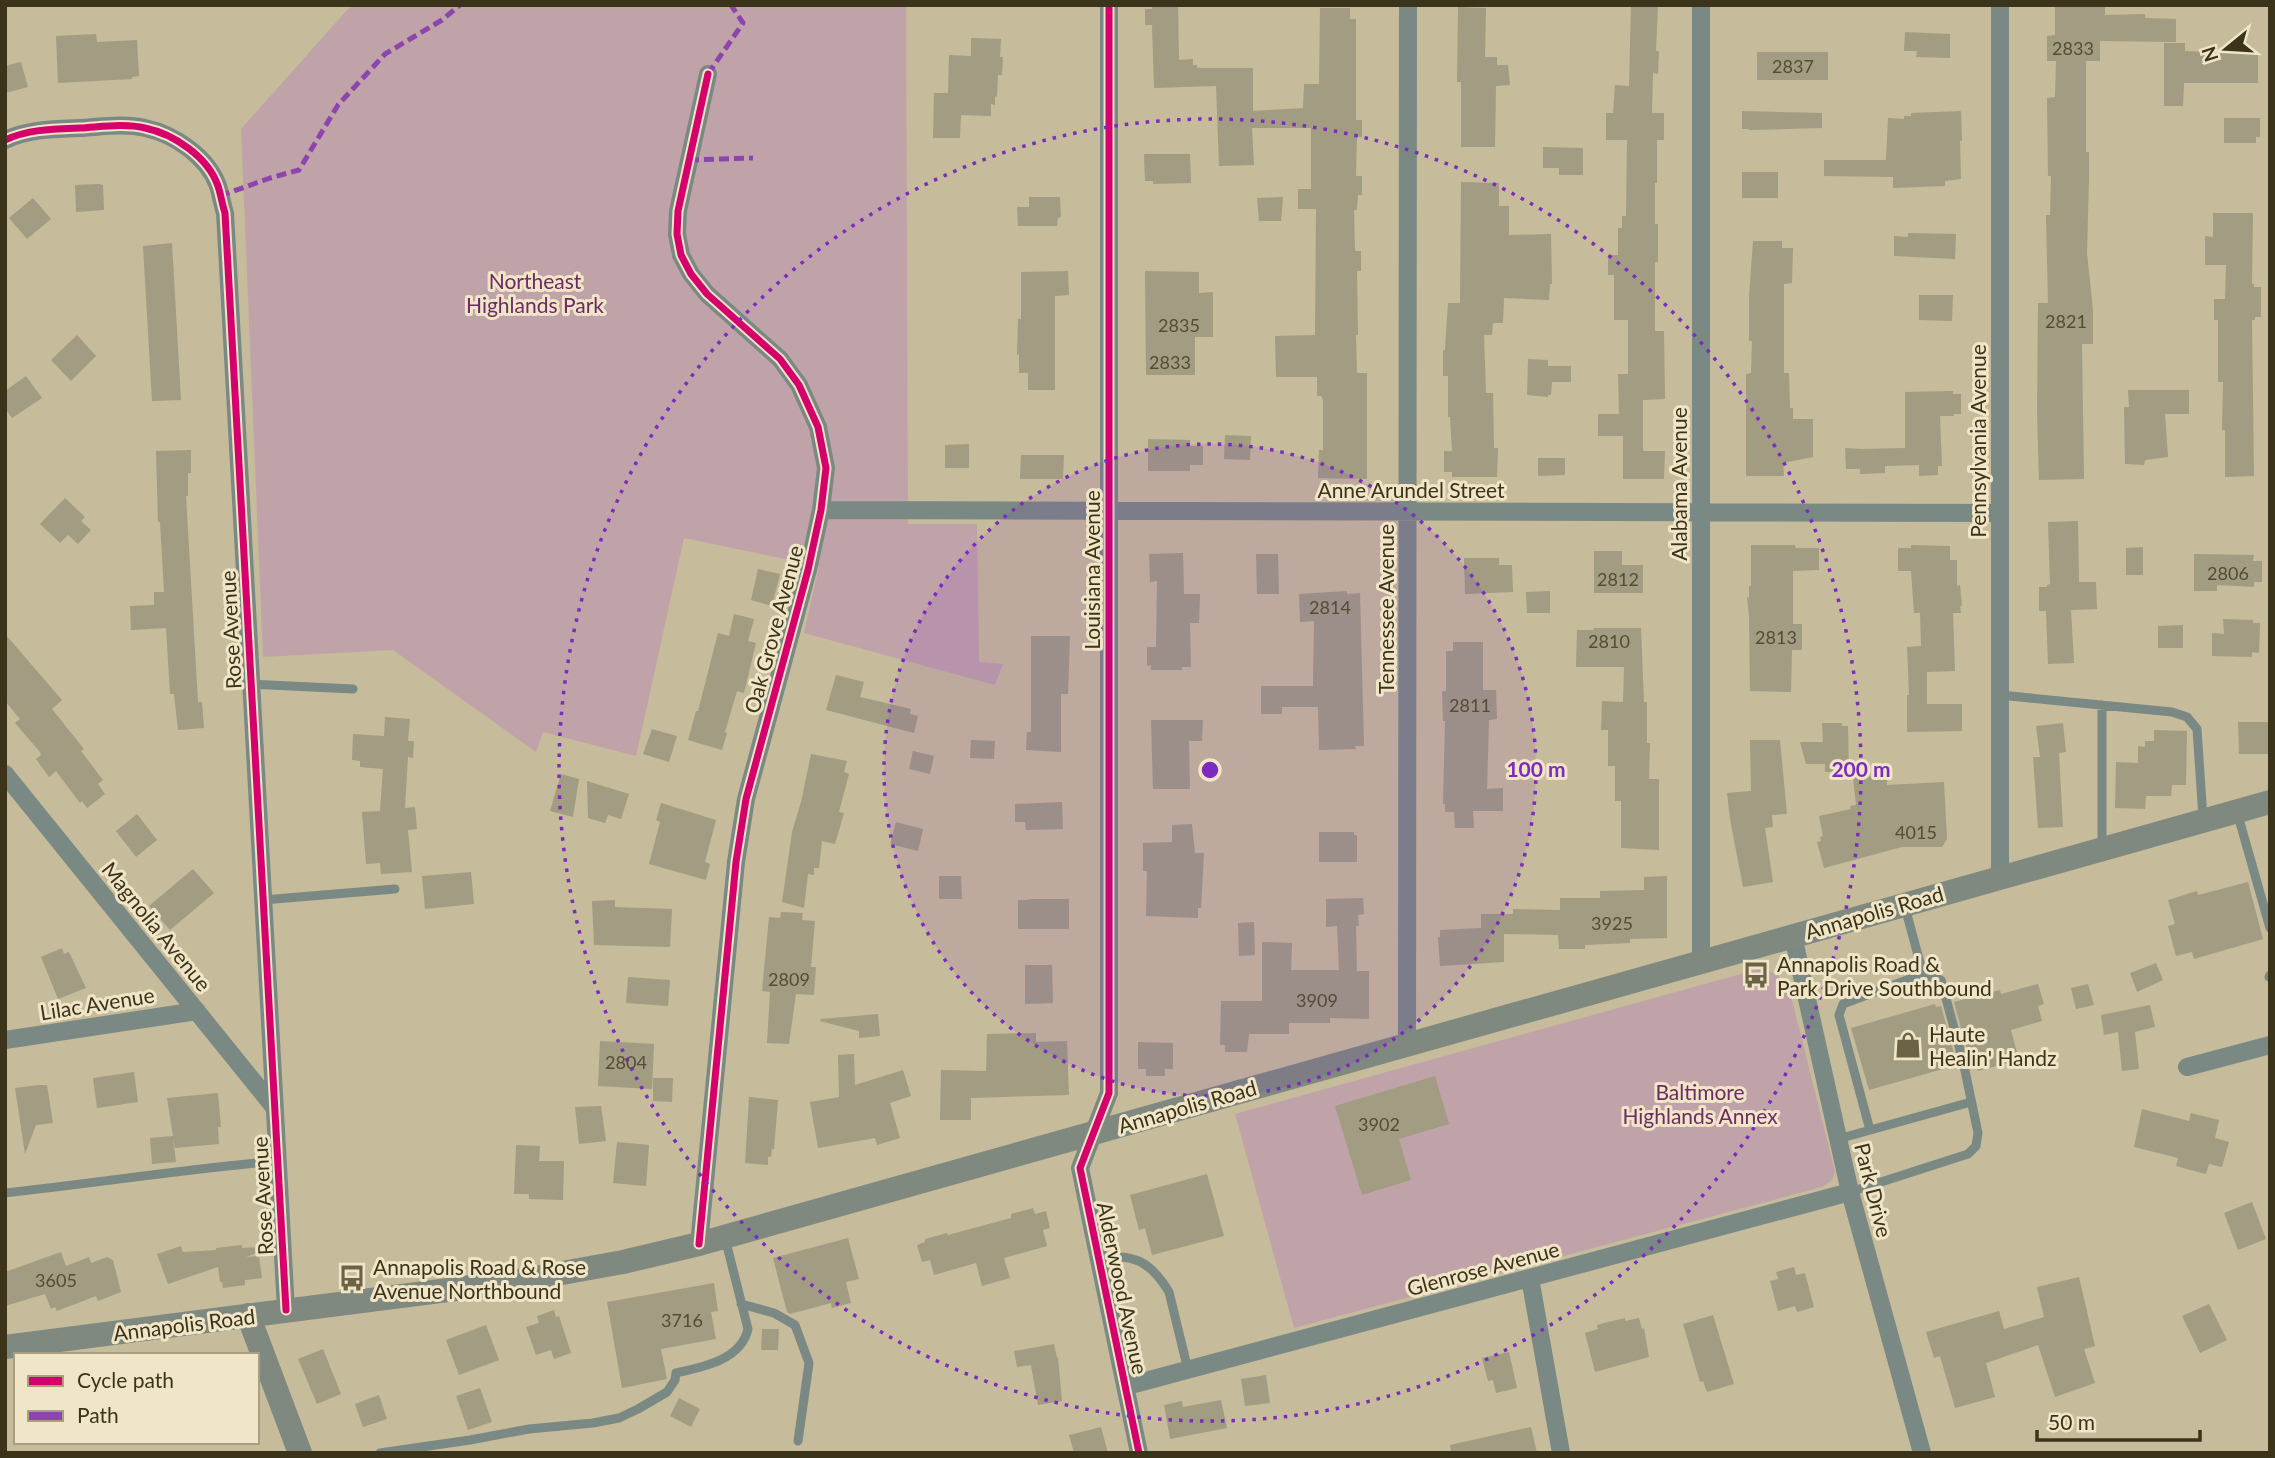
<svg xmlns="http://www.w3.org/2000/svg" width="2275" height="1458" font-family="Lato,sans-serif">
	<rect width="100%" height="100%" fill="#c6bb9a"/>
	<path fill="#c0a3a9" d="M355 5H906L908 524H977L979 662 1003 664 995 685 804 633 819 566 684 538 636 756 543 732 536 752 393 650 263 657 241 129 347 10Z
		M1759 969C1774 971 1781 977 1789 988L1835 1172 1832 1180 1822 1187 1294 1328 1235 1114Z"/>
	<path fill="#a19c82" d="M1152 5H1178L1179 60 1193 59V65H1197V68H1253V111L1303 108 1304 84H1319L1320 8H1350V19H1356V120H1362V137H1357L1356 176H1362V195H1358L1357 210H1354L1355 251H1361V271H1357L1358 335H1356L1357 373H1367V479L1318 478 1319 450H1323V400L1321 396H1317V377H1276L1275 336 1315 335 1316 209H1298V189H1311V128H1252L1254 165 1219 166 1216 86 1154 88 1152 25H1145V9H1152Z
		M1631 5H1658L1656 51H1659L1658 74 1653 73 1652 113H1664V140H1657V183H1655V224H1658V262H1655V331H1664L1665 399 1643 400V451H1665L1664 479H1623V436H1598V414H1619L1618 374H1628V320H1614V275H1608V255H1618V228H1622V216H1626L1627 140H1606V113H1613L1615 85 1629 86Z
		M2055 5H2105V15L2145 14V18L2176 19V42L2100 41V61H2086V152H2089V178L2087 253 2093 310V344H2082L2084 479 2039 480 2037 413 2038 303H2048L2046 215H2050L2051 176H2048L2047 98 2055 97 2056 61H2047V36L2055 35Z
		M1458 7 1486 8 1485 57H1497V65H1508L1510 85 1496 86 1495 147H1461V82H1457Z
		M1905 32 1950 34V58L1916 57 1917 51H1904Z
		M96 34 97 42 137 40 139 76 132 77V79L58 83 56 36Z
		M971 38 1001 39 1000 57H1003L1002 75H998L997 96 995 97V105L991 104V116L961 115 960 138H933L934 93H948L949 55 971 56Z
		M2164 43H2185V51L2258 54V83H2184L2183 106H2164Z
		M1757 52H1828V80H1757Z
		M21 62 28 87 5 93V66Z
		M1742 111 1822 113V128L1749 130V129H1742Z
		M1960 111 1961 112 1962 141H1960L1961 179 1945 181V186L1893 188V177L1824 176V160H1886L1888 118 1904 119V116H1911V113Z
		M2224 118H2260V137H2256V143H2224Z
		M1543 147 1583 148V175H1559V168H1543Z
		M1144 154H1190L1191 183 1153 184V181H1145Z
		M1742 172H1778V198H1742Z
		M1461 182 1499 183V206H1509V235L1551 234 1552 284H1550L1549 300 1504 298 1503 323H1493L1492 335H1484L1486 393H1493L1494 448H1498L1497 477H1452V472H1444V451H1452L1450 417H1448V376H1443V350H1445L1448 303H1460Z
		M99 184 103 185 104 210 76 212 75 185Z
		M1029 197H1060L1061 217 1058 218 1057 226H1018L1017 207H1029Z
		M1283 197 1281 221H1259L1257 198Z
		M33 198 51 219 27 239 9 218Z
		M2213 213H2253L2252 284H2254V287H2261V317H2255V320H2252L2254 476 2225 477V430H2222L2223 382H2218V320H2214V299H2225L2226 265H2205V236L2213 237Z
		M1908 233 1956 234 1955 259 1894 256V236L1908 237Z
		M1753 241H1782V248H1793L1792 283 1784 284V373H1789L1790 408H1793V419H1813V457L1783 463 1784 476H1746V374L1751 373 1752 341H1749V296Z
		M172 243 181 400 152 401 143 246Z
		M1068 271 1069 295 1055 296V390H1028V373H1019V354L1017 355 1018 319H1021V272Z
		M1145 271 1199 272V293L1213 292V337H1195V375H1146Z
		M1919 295H1953L1952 321 1919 320Z
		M77 335 96 356 71 381 51 360Z
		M1528 359 1548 360V366H1571V382H1552L1551 395H1548V397L1527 395Z
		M26 376 42 398 12 418 5 408V391Z
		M2128 390H2189V414H2165L2168 457 2145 460 2144 465 2125 464 2124 407H2129Z
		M1953 391V394H1961V414H1954V416H1940L1942 466H1938V475L1919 476V465L1885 466V473L1860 474V469H1846L1845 448 1862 449 1905 448V392Z
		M1225 435 1251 436 1250 460 1224 459Z
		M1148 439 1190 440V446H1203V465H1190V471H1148Z
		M969 444V468H945V445Z
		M191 450V473H188V496H186L198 702H202L204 728 178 730 174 694H170L166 628 131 630 130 606 154 605V592H164L160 522H158L156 451Z
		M1021 455H1064L1063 479H1020Z
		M1538 458H1565V475L1538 476Z
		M65 498 85 517 81 521 91 530 78 544 68 535 60 543 40 524Z
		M2078 521 2079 582H2096L2097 609 2071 610 2074 663 2048 664 2046 611H2039V587H2047V585L2050 584 2048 522Z
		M1751 545H1795L1796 548H1819V570L1793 571V624H1802V650H1792L1791 692 1750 691 1749 616 1747 597 1749 598V586H1751Z
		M1911 545 1950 546V560H1957V586L1960 585 1962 606H1960L1961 613H1953L1955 671 1927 672V704H1962V731L1907 732V695H1909L1907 647 1921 646 1920 613H1914L1911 571H1898V548H1911Z
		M2143 547V575H2126V548Z
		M1594 551H1622V565H1643V593H1594Z
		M1183 553 1184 594H1200L1199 623H1190L1191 667H1182V670H1151V665L1147 666V647H1156L1157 581 1150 582 1149 554Z
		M1256 554H1278L1279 594H1257Z
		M2194 554 2254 555 2253 561H2262V582H2254V587L2217 585V591H2194Z
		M1464 558H1499V565H1512L1513 592 1465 594Z
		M758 569 780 574 772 606 751 600Z
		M1347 591V594L1360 593 1364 746H1355L1356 749 1319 750 1318 707H1282V714H1261V686H1313L1314 621 1300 622 1299 594Z
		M1550 591V613H1527L1526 592Z
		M734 614 754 619 748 641 756 643 744 693 737 691 725 732 727 733 722 750 688 740 696 711H698L718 633 729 636Z
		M2223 619 2253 620V623H2260L2259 653 2252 652V657L2212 656V633L2224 634Z
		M2183 625V648H2158V626Z
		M1593 628H1641L1644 702H1647V743H1650L1649 779H1659V850L1621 848V801H1615V766H1608V730H1601L1602 701 1623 702 1624 667H1576L1577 630H1594Z
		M5 634 62 700 52 709 84 749 81 751 103 780 98 784 105 794 87 808 82 801 80 803 56 771 49 777 36 759 41 755 40 752 15 723 20 719 5 701Z
		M1031 636H1070L1068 694H1061V752L1026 750 1027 732H1031Z
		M1453 642H1483V690H1496L1497 719 1489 720 1487 789 1503 788V811H1473L1474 828H1455L1454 812H1445V804H1443L1445 721H1443L1442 691H1446V651H1453Z
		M836 675 864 682 860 697 911 709 910 714 918 716 914 733 826 710Z
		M385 717 410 719 408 741H414L413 758 408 757 405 808 415 807 417 829 408 830 412 872 381 874 380 863 366 864 362 812 380 811 383 769 360 767V761L352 760 353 734 384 736Z
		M1151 720H1203L1202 741H1189L1190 789H1153Z
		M2238 722H2270V754H2239Z
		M1822 723H1842V726H1848L1849 771 1825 772V764H1806L1800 742H1823Z
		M2063 723 2066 752 2059 753 2063 827 2038 828 2033 757H2040L2036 726Z
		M652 729 677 736 669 762 643 754Z
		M2154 730 2187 731 2186 785H2172L2171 796H2146L2145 809 2115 808 2116 762 2138 763V746L2145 747V741H2154Z
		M971 740 995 741 994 759 970 758Z
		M1750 740H1780L1787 814 1772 815 1773 827 1765 828 1773 882 1743 887 1730 819 1727 793 1751 791Z
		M913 751 934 756 930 774 909 769Z
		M811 754 847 761 844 772 849 774 839 812 844 813 835 844 822 841 819 868H814V875L808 874 804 908 782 902 792 832 801 802Z
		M561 774 579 779 573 817 550 811Z
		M1887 776V785L1944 782 1947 839 1942 847H1902L1824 868 1817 842 1821 841 1820 837 1823 836 1819 816 1851 809 1850 806 1856 805 1853 777Z
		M587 781 629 794 621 819 608 815 605 823 588 818Z
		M1062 802 1063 829 1026 830 1025 822H1015V804Z
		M661 803 716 820 705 862 710 864 706 880 649 864 660 822 656 820Z
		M137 814 157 840 136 857 116 831Z
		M896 822 923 829 918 851 890 844Z
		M1192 824 1195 853H1204L1201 908H1198V918L1146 916 1147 871H1143V843L1172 842V825Z
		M1319 832H1354V835H1357V862H1319Z
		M193 869 214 893 170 930 149 906Z
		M471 872 474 904 425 909 422 876Z
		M939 876H961L962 899H939Z
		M1667 876V938L1630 939V943L1585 945V949H1559L1558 935 1504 934V962L1440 966 1438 937H1440V930L1481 928V914H1513V909L1560 910V898H1600V891L1644 890V877Z
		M2248 882 2263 939 2194 959 2192 952 2176 956 2168 926 2175 924 2168 900 2197 891 2198 895Z
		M1363 898 1364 914 1358 915 1359 926H1356L1357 971H1369V1019L1330 1018V1023H1289V1034H1249L1247 1052H1225V1045H1220L1221 1001H1262V942L1292 943 1291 970H1339L1337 926 1326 927V899Z
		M1028 899H1069V929H1018V900H1029Z
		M615 900V907L672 909 670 947 594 945 592 901Z
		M781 912 803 913 802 920 815 921 811 967H816L814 995 796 994 789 1044 767 1043 770 992 762 991 769 917 780 918Z
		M1254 922 1255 955 1239 956 1238 923Z
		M62 948 64 954 69 952 86 988 58 999 41 957Z
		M2156 963 2163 980 2137 992 2130 973Z
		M1025 965H1052L1053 1003 1025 1004Z
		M628 977 670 980 668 1006 626 1003Z
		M2038 984 2044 1004 2038 1006 2042 1021 2011 1030 2019 1060 1978 1071 1974 1060 1970 1061 1954 1002 2000 990 2001 994Z
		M2088 984 2094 1005 2076 1009 2071 988Z
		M1935 1004 1936 1007 1941 1006 1957 1065 1869 1090 1851 1028Z
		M2150 1005 2155 1027 2135 1032 2139 1069 2122 1071 2118 1032 2104 1035 2101 1015Z
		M878 1014 880 1036 859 1038V1031L820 1021 821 1019Z
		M1036 1033V1042L1067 1041 1069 1095 971 1098V1120H940L941 1070 986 1071 987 1034Z
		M600 1041 654 1044 652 1089 598 1086Z
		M1138 1042 1173 1043V1069H1165V1076H1146V1069H1138Z
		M854 1054 855 1085 903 1070 911 1096 890 1103 900 1138 877 1145 875 1138 818 1148 810 1102 839 1097 838 1055Z
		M134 1072 138 1102 97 1108 93 1078Z
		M1435 1076 1449 1124 1399 1139 1411 1180 1362 1195 1335 1106Z
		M653 1078H673L672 1102 653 1101Z
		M39 1085H47L53 1123 36 1125 25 1154 15 1088Z
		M218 1093 221 1127H218L219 1144 175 1148 173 1137 176 1162 152 1164 150 1138 173 1136 167 1098Z
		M749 1097 778 1100 774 1149H772L771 1157H768V1165L745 1163Z
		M601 1106 606 1141 579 1144 575 1107Z
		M2142 1109 2189 1121 2191 1113 2219 1120 2215 1138 2229 1142 2222 1167 2209 1164 2206 1174 2176 1166 2178 1158 2134 1147Z
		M617 1142 649 1145 646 1186 613 1183Z
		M516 1145 540 1146 539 1161H564L563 1200 529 1199V1194H514Z
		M1207 1174 1224 1236 1152 1255 1145 1228 1139 1230 1130 1195Z
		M2252 1202 2266 1239 2238 1250 2224 1213Z
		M1033 1208 1035 1214 1046 1211 1050 1228 1043 1230 1047 1246 1004 1258 1010 1278 982 1286 976 1263 934 1275 930 1260 922 1262 917 1245 925 1242V1239L947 1233 948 1235 1011 1218V1214Z
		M848 1238 859 1279 846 1282 851 1303 832 1308 831 1303 790 1314 787 1312 773 1258Z
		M242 1245V1248L258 1247 259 1252 246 1257 259 1256 262 1278 245 1280V1285L223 1288 222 1282H220L218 1267 168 1284 157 1254 181 1246 183 1252 216 1250V1248Z
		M61 1252 66 1266 89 1257 91 1263 107 1257 113 1260 121 1292 98 1301 96 1296 57 1311 55 1307 51 1309 45 1294 5 1306V1272Z
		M1794 1267 1796 1275 1805 1273 1814 1307 1797 1312 1795 1306 1778 1311 1770 1281 1778 1279 1776 1272Z
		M2079 1277 2095 1346 2084 1349 2095 1383 2055 1397 2038 1345 1986 1363 1995 1397 1955 1408 1940 1356 1934 1358 1926 1332 1999 1311 2004 1329 2044 1317 2037 1287Z
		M714 1283 718 1311 711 1312 716 1339 661 1349 667 1379 622 1388 607 1302Z
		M2209 1304 2227 1340 2200 1353 2182 1316Z
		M554 1310 556 1317 559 1316 571 1353 554 1359 551 1350 536 1355 526 1327 539 1323 537 1316Z
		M1713 1315 1734 1384 1707 1392 1703 1381 1700 1382 1683 1324Z
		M1625 1318V1321L1639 1318 1642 1329 1644 1328 1649 1357 1595 1372 1585 1333 1598 1329 1597 1325 1604 1323Z
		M486 1325 499 1360 459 1375 446 1340Z
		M762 1329H779L778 1350H761Z
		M1054 1344 1057 1358 1058 1357 1062 1401 1038 1405 1031 1365 1017 1367 1014 1351Z
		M323 1349 341 1394 317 1404 298 1359Z
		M1509 1352 1517 1388 1496 1393 1493 1380 1488 1381 1482 1358Z
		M1266 1375 1270 1403 1245 1406 1241 1379Z
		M480 1388 492 1422 468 1430 456 1396Z
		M379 1395 387 1419 363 1427 355 1404Z
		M679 1398 700 1409 691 1427 670 1416Z
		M1221 1400 1227 1428 1170 1439 1164 1405 1182 1401 1183 1407Z
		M1101 1427 1108 1453H1074L1069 1435Z
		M1531 1427 1537 1453H1451L1450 1445Z"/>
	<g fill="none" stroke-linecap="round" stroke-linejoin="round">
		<path stroke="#7b8984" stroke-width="9" d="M251 684 353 689
			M2000 695 2172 712 2187 717 2197 729 2203 818
			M2102 705V847
			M2237 812 2270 928
			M263 900 395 889
			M2269 977 2270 975
			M1870 1130 1839 1015 1843 1004 1923 974
			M1838 1139 1971 1102
			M1850 1192 1968 1154 1976 1146 1978 1133 1963 1061 1941 980 1923 974 1905 907
			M5 1193C96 1183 186 1169 277 1161
			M1099 1259C1133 1252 1151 1262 1169 1292L1188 1370
			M741 1304 774 1313 795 1325 809 1363 798 1441
			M380 1453 470 1440 529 1429 593 1423 619 1418 638 1409 667 1392 675 1380 676 1373C703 1367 741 1360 748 1329L725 1238"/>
		<path stroke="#7b8984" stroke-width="18" d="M1109 5V1093L1080 1168 1139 1453
			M5 140C29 129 54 129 80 128 100 127 124 123 145 128 174 134 208 157 218 186 221 195 222 204 225 213L286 1310
			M821 510 2000 513
			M5 774 274 1107
			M2000 876V5
			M1793 936 1850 1192 1922 1453
			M1701 962V5
			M5 1040 197 1011
			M1407 1044 1408 5
			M2187 1067 2270 1045
			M699 1244 736 862 746 799 808 570 821 510 826 468 818 427 799 385 780 359 707 294 691 274 681 255 677 234 678 211 708 74
			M1530 1278 1561 1453
			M1127 1386 1850 1192"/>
		<path stroke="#7f897f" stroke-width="24" d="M248 1315 300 1453
			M5 1347 518 1281 623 1262 699 1244 2270 802"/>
		<path stroke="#8e44ad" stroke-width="5" stroke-dasharray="10 5" stroke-linecap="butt" d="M708 74 743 23 731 5
			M689 160 753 158
			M220 196 270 178 299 170 338 105 385 54 442 20 460 5"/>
		<g stroke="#f0e5c7" stroke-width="11">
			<path id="cycleway" d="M1109 5V1093L1080 1168 1139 1453
				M5 140C29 129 54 129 80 128 100 127 124 123 145 128 174 134 208 157 218 186 221 195 222 204 225 213L286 1310
				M699 1244 736 862 746 799 808 570 821 510 826 468 818 427 799 385 780 359 707 294 691 274 681 255 677 234 678 211 708 74"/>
		</g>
		<use href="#cycleway" stroke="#d6006c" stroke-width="7"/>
	</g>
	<circle cx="1210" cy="770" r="326" fill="#7b2cbf" fill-opacity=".12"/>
	<g fill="none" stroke="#7b2cbf" stroke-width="3.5" stroke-dasharray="3.5 7">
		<circle cx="1210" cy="770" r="326"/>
		<circle cx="1210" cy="770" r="651"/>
	</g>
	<defs>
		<g id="bus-bare" transform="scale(2.1)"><path d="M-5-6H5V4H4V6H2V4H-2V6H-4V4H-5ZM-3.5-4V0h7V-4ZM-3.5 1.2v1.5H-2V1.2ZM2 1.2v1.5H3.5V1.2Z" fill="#6c6347" stroke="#f0e5c7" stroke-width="2.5" paint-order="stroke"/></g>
		<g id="shop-bare" transform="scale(2.1)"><path d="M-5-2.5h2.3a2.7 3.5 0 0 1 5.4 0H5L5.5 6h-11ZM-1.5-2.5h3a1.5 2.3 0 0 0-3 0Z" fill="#6c6347" stroke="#f0e5c7" stroke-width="2.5" paint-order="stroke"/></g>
	</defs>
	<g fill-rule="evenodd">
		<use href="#bus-bare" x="1756" y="975"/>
		<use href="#shop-bare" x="1908" y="1045"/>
		<use href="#bus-bare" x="352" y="1278"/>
	</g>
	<g text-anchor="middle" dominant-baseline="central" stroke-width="6" stroke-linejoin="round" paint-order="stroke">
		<g font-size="18" fill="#544d34">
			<text x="2073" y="48">2833</text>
			<text x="1793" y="66">2837</text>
			<text x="2066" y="321">2821</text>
			<text x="1179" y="325">2835</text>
			<text x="1170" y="362">2833</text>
			<text x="2228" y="573">2806</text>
			<text x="1618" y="579">2812</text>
			<text x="1330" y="607">2814</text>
			<text x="1776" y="637">2813</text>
			<text x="1609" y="641">2810</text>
			<text x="1470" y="705">2811</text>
			<text x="1916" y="832">4015</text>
			<text x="1612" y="923">3925</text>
			<text x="789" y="979">2809</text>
			<text x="1317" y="1000">3909</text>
			<text x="626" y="1062">2804</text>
			<text x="1379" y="1124">3902</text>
			<text x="56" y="1280">3605</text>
			<text x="682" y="1320">3716</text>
		</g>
		<g font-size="21" fill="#6c2a67" stroke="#f0e5c7">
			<text x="535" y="280">Northeast<tspan x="535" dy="24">Highlands Park</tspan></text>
			<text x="1700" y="1091">Baltimore<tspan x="1700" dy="24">Highlands Annex</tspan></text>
		</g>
		<g font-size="21" fill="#3b331a" stroke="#f0e5c7">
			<text transform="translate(1977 441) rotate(-90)">Pennsylvania Avenue</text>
			<text transform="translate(1678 484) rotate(-90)">Alabama Avenue</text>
			<text x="1411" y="489">Anne Arundel Street</text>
			<text transform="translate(1091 570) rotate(-90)">Louisiana Avenue</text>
			<text transform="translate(1385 609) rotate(-90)">Tennessee Avenue</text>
			<text transform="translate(773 629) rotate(-75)">Oak Grove Avenue</text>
			<text transform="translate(230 630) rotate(-93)">Rose Avenue</text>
			<text transform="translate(1874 912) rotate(-16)">Annapolis Road</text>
			<text transform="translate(157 926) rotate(51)">Magnolia Avenue</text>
			<text transform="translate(97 1003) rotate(-9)">Lilac Avenue</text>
			<text transform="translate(1187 1106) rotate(-16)">Annapolis Road</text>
			<text transform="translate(1874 1190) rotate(76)">Park Drive</text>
			<text transform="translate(262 1196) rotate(-93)">Rose Avenue</text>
			<text transform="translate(1483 1268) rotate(-15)">Glenrose Avenue</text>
			<text transform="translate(1123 1288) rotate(78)">Alderwood Avenue</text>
			<text transform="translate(184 1324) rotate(-7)">Annapolis Road</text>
		</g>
		<g font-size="21" fill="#3b331a" stroke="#f0e5c7" text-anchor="start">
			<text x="1777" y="963">Annapolis Road &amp;<tspan x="1777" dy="24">Park Drive Southbound</tspan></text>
			<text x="1929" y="1033">Haute<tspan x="1929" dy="24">Healin' Handz</tspan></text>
			<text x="373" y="1266">Annapolis Road &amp; Rose<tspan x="373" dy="24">Avenue Northbound</tspan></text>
		</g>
	</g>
	<circle cx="1210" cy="770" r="10" fill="#7b2cbf" stroke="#f0e5c7" stroke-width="3.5"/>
	<g font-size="21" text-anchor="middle" font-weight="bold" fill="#7b2cbf" stroke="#f0e5c7" stroke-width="6" stroke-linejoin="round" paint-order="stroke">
		<text x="1536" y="777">100 m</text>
		<text x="1861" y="777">200 m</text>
	</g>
	<rect width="2275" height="1458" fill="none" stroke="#3b331a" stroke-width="14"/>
	<rect x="14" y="1353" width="245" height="91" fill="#f0e5c7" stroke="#a89e82" stroke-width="2"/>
	<rect x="28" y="1376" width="35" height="10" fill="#d6006c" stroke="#a89e82" stroke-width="2"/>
	<text x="77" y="1388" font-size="21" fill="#3b331a">Cycle path</text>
	<rect x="28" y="1411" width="35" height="10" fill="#8e44ad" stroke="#a89e82" stroke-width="2"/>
	<text x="77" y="1423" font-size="21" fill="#3b331a">Path</text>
	<g transform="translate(2226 49) rotate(252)" stroke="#f0e5c7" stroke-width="5" paint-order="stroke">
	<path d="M0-5L12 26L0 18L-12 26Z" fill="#3b331a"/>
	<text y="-10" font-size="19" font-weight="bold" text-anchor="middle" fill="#3b331a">N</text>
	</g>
	<path d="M2037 1430v10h163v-10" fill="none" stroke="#3b331a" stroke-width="3.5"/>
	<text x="2048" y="1430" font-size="21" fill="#3b331a" stroke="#f0e5c7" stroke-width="5" paint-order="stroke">50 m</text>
</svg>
